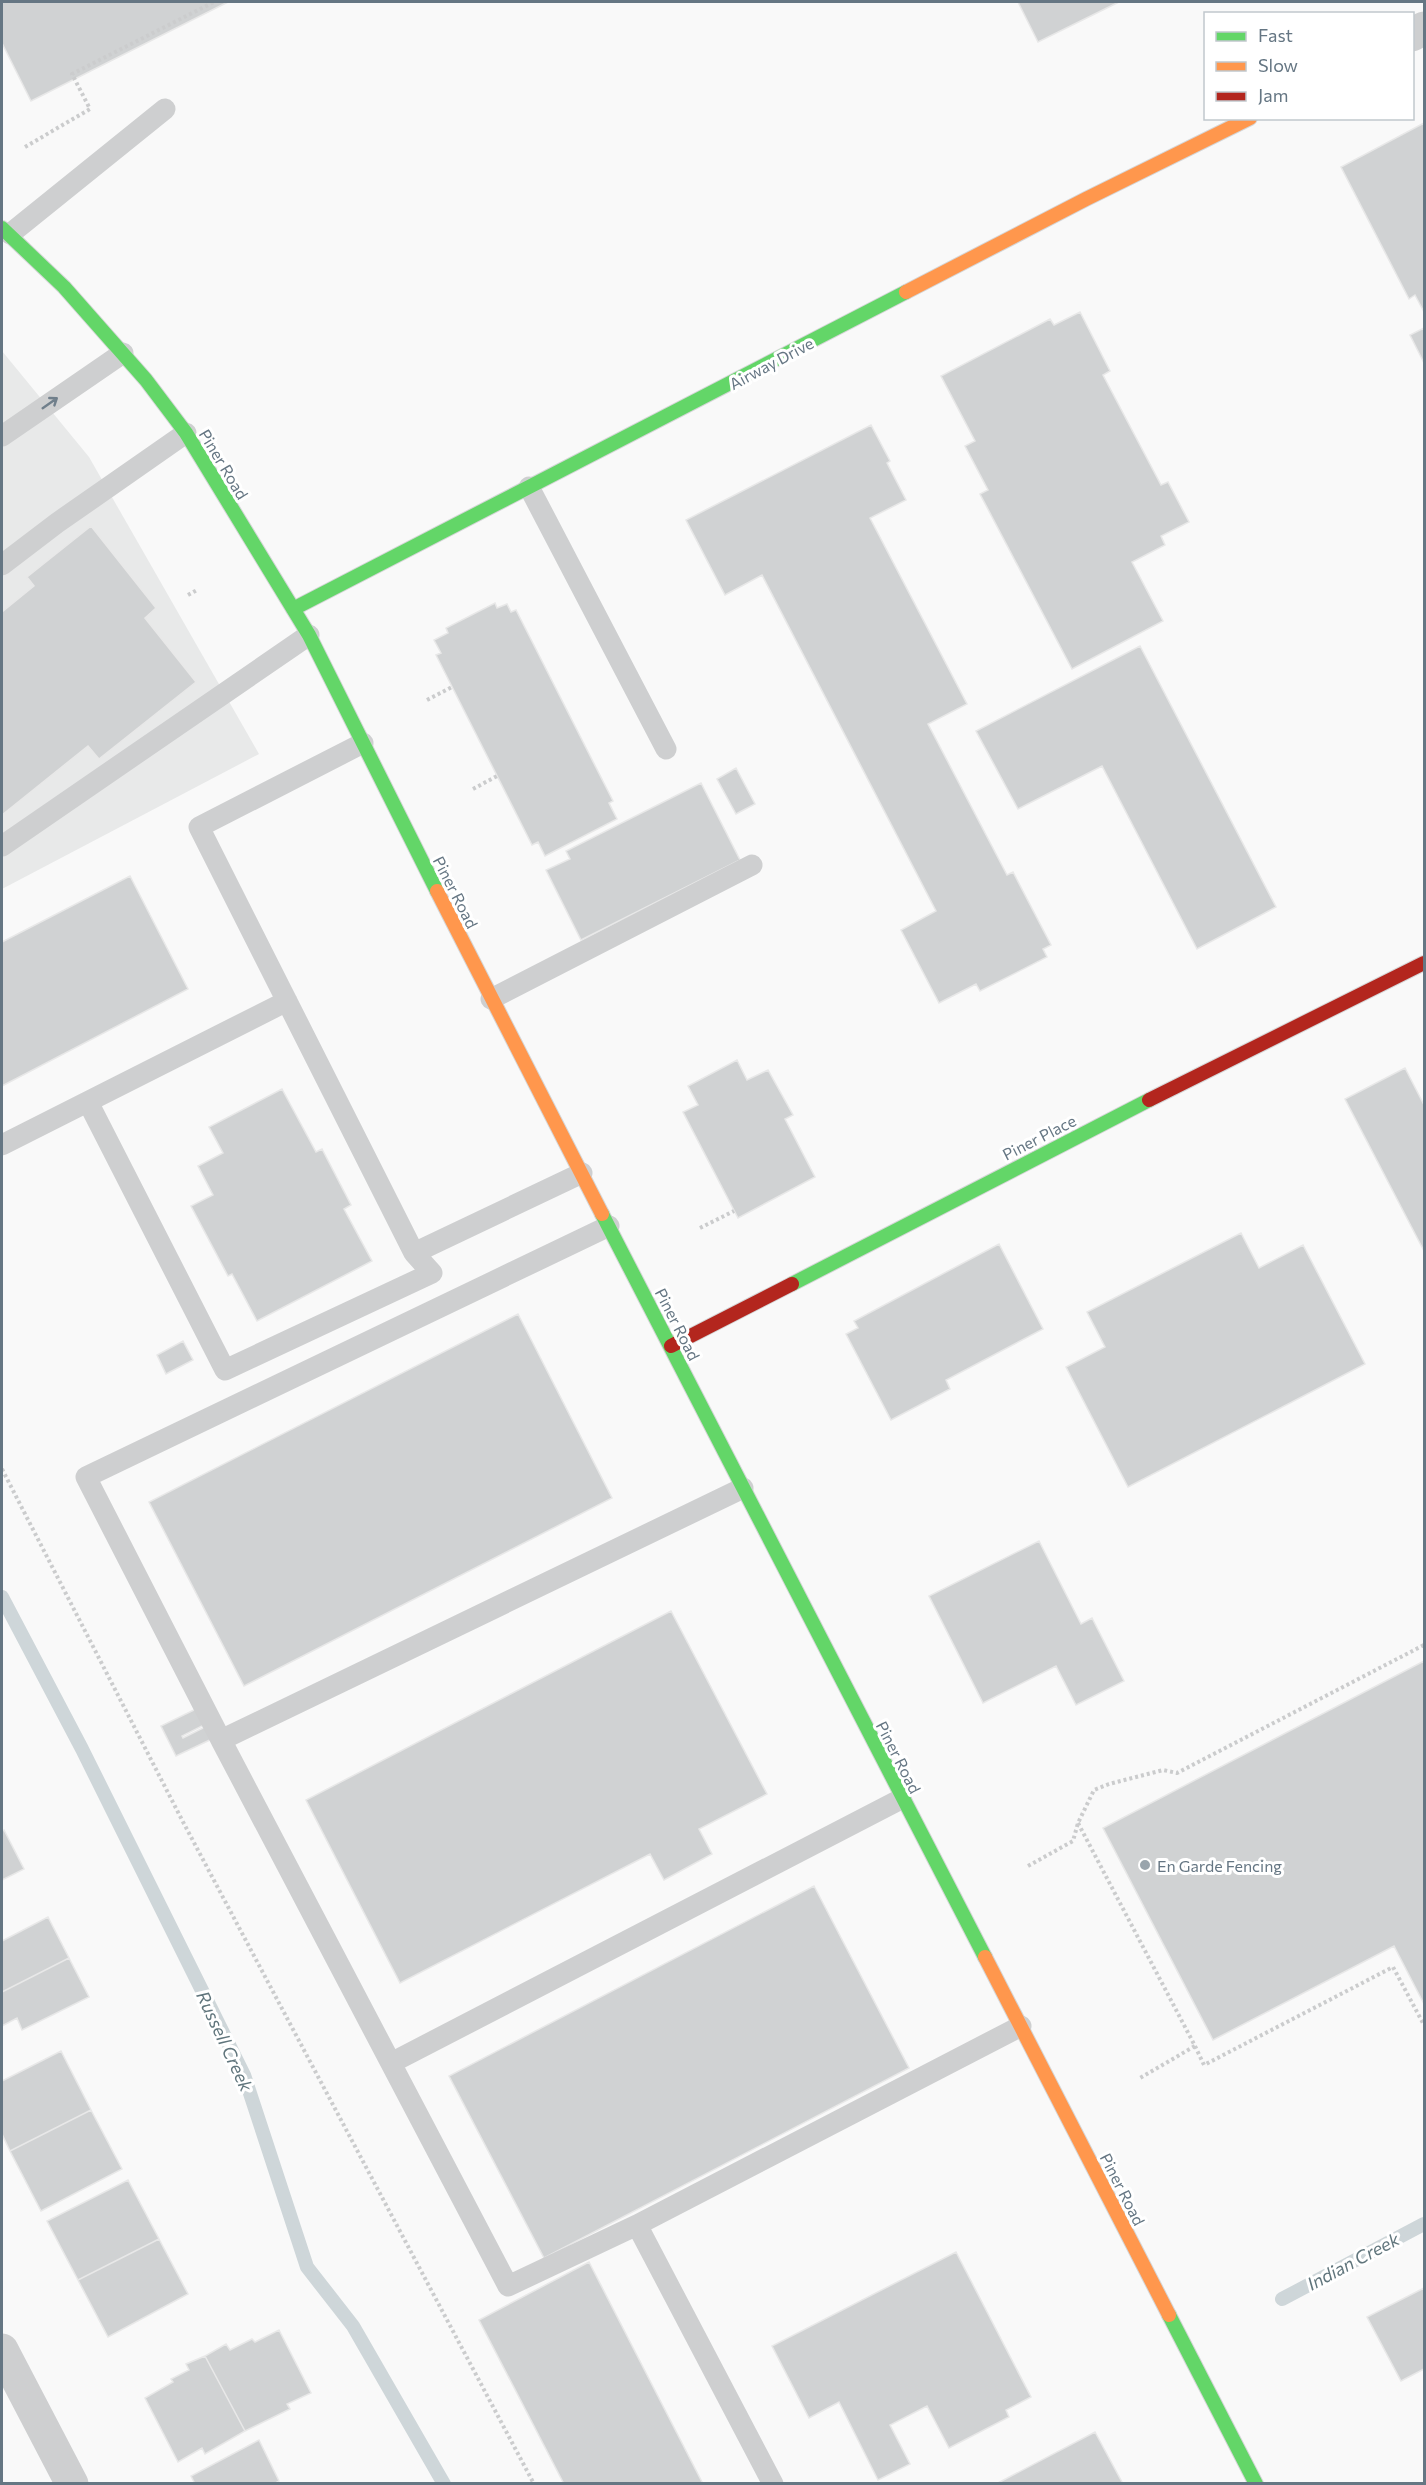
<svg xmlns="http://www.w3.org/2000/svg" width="1426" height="2485" font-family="Commissioner,sans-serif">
	<rect width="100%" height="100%" fill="#f9f9f9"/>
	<path fill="#e8e9e9" d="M2 351 89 457 259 754 2 889Z"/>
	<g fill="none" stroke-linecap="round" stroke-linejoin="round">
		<path stroke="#ced6d9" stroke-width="14" d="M2 1597 82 1749 244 2075 307 2267 353 2326 444 2484
			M1282 2299 1424 2224"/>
	</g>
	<path fill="#d0d2d3" stroke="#e8e8e8" stroke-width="1.5" d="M2 2H228L31 101 2 43Z
		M1018 2H1119L1038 42Z
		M1424 123V312L1415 295 1409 299 1341 167Z
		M1080 312 1110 371 1103 375 1161 485 1168 482 1189 522 1161 536 1165 545 1132 562 1163 621 1072 669 980 494 988 490 965 446 975 441 941 376 1050 319 1054 325Z
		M1424 328V363L1410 335Z
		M871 425 890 461 887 463 906 500 870 518 967 704 928 724 1007 875 1013 872 1051 945 1043 949 1047 957 980 991 976 984 939 1003 901 930 936 911 762 575 725 595 686 520Z
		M91 526 156 608 145 618 196 682 99 759 88 746 2 815V612L34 586 27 577Z
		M495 603 497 608 507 604 511 612 516 610 613 801 609 803 617 819 545 856 538 842 532 845 436 655 441 653 434 640 448 633 446 628Z
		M1140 646 1276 907 1197 949 1102 766 1018 809 976 731Z
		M736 768 755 804 736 814 717 779Z
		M701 783 740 860 581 940 546 870 570 859 566 851Z
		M130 876 188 989 2 1086V942Z
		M737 1060 747 1080 768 1070 793 1115 785 1119 815 1177 738 1218 683 1112 698 1105 688 1086Z
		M1405 1068 1424 1105V1251L1345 1099Z
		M282 1089 316 1152 322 1149 351 1205 344 1209 372 1261 257 1321 232 1274 228 1276 191 1206 213 1195 198 1166 223 1153 209 1127Z
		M1241 1233 1259 1268 1303 1245 1365 1364 1128 1487 1066 1367 1105 1347 1087 1312Z
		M999 1244 1043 1329 946 1380 950 1389 891 1420 846 1334 858 1328 854 1321Z
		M518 1314 612 1498 244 1686 149 1502Z
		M183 1341 193 1360 166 1374 157 1355Z
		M1039 1541 1081 1624 1092 1618 1124 1681 1076 1705 1056 1666 983 1703 929 1596Z
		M671 1611 767 1794 699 1829 712 1854 664 1880 650 1854 400 1983 306 1800Z
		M1424 1661V2004L1394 1946 1213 2040 1103 1828Z
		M200 1707 208 1723 182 1736 183 1738 209 1725 214 1738 176 1756 161 1726Z
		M4 1830 24 1869 2 1880V1831Z
		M814 1886 909 2068 544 2258 449 2076Z
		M48 1917 69 1958 2 1992V1941Z
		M69 1958 89 1997 22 2030 17 2018 2 2026V1992Z
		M61 2051 91 2110 10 2151 2 2134V2081Z
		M91 2110 122 2169 41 2211 10 2151Z
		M128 2180 159 2239 78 2280 47 2221Z
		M159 2239 188 2294 108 2337 78 2280Z
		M956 2252 1031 2397 1006 2410 1009 2417 949 2448 927 2406 890 2425 910 2464 878 2480 839 2402 809 2418 772 2346Z
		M589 2262 703 2484H564L479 2320Z
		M1424 2288V2369L1401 2381 1367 2317Z
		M279 2330 311 2393 287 2404 290 2409 245 2431 205 2356 226 2344 230 2350 252 2339 255 2342Z
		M205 2356 245 2431 205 2454 202 2448 178 2462 145 2398 173 2382 171 2379 189 2370 186 2364Z
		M1095 2432 1123 2484H996Z
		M259 2440 279 2481 274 2484H195L191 2476Z"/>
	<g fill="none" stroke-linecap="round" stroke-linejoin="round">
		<g stroke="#d5d6d7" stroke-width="16">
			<path id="fast" d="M2 228 64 287 146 380 186 433 309 635 437 891
				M293 609 906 292
				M602 1214 985 1957
				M792 1284 1149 1100
				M1169 2315 1256 2484"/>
		</g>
		<g stroke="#d5d6d7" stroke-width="16">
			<path id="slow" d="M906 292 1086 199 1250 118
				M437 891 602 1214
				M985 1957 1169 2315"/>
		</g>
		<g stroke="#d5d6d7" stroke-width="16">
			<path id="jam" d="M1149 1100 1424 963
				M671 1346 792 1284"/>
		</g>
		<path stroke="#cbcccd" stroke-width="4" stroke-dasharray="3 3" stroke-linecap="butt" d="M25 147 90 109 72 74 214 2
			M188 595 197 590
			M427 700 452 687
			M473 789 497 776
			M700 1228 734 1211
			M2 1469 182 1820 534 2484
			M1078 1823 1195 2046 1140 2078
			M1028 1866 1073 1841 1078 1823 1094 1790 1109 1784 1163 1770 1177 1773 1424 1645
			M1195 2046 1204 2065 1393 1967 1424 2025"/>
		<path stroke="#cecfd0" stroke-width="21" d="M10 234 165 109
			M2 436 123 353
			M529 487 666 749
			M2 565 57 523 186 433
			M363 743 199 827 414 1253 582 1173
			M2 846 309 635
			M491 999 752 865
			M88 1102 225 1370 432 1273 414 1253
			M2 1145 287 1001
			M609 1226 86 1477 221 1740 743 1488
			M221 1740 508 2286 637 2225 1021 2026
			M391 2063 901 1799
			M637 2225 773 2484"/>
		<path stroke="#cecfd0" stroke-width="33" d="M1412 35 1424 28
			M2 2350 72 2484"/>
		<use href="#fast" stroke="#63d668" stroke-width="14"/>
		<use href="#slow" stroke="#ff974d" stroke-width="14"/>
		<use href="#jam" stroke="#b3261e" stroke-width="14"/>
	</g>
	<defs><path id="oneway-shaft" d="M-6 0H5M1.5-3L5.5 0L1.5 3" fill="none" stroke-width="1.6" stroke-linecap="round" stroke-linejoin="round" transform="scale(1.5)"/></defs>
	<use stroke="#707f8b" href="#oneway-shaft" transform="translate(50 403) rotate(-35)"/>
	<circle fill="#99a4ac" stroke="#fff" stroke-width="2" cx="1145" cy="1865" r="6"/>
	<g text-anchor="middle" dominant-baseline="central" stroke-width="6" stroke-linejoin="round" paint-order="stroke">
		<g font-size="16" fill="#657683" stroke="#fff">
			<text transform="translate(771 363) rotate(-28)">Airway Drive</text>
			<text transform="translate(224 464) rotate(59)">Piner Road</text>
			<text transform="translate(456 892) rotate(63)">Piner Road</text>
			<text transform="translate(1039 1137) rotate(-27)">Piner Place</text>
			<text transform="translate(678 1324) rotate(63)">Piner Road</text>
			<text transform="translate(899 1757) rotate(63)">Piner Road</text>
			<text transform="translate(1123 2189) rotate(63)">Piner Road</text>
		</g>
		<g font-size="16" fill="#657683" stroke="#fff" text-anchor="start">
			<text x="1157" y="1865">En Garde Fencing</text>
		</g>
		<g font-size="18" font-style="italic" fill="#60757c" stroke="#fff">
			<text transform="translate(225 2041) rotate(65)">Russell Creek</text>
			<text transform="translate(1353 2261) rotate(-28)">Indian Creek</text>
		</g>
	</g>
	<rect width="1426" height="2485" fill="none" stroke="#657683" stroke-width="6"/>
	<rect x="1204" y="12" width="210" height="108" fill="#ffffff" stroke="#c1c8cd" stroke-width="1.5"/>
	<rect x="1216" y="32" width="30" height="9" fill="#63d668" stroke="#c1c8cd" stroke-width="1.5"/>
	<text x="1258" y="42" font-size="18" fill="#657683">Fast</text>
	<rect x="1216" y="62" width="30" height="9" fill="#ff974d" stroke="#c1c8cd" stroke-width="1.5"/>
	<text x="1258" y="72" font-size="18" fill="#657683">Slow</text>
	<rect x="1216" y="92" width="30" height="9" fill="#b3261e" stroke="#c1c8cd" stroke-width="1.5"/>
	<text x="1258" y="102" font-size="18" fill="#657683">Jam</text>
</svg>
